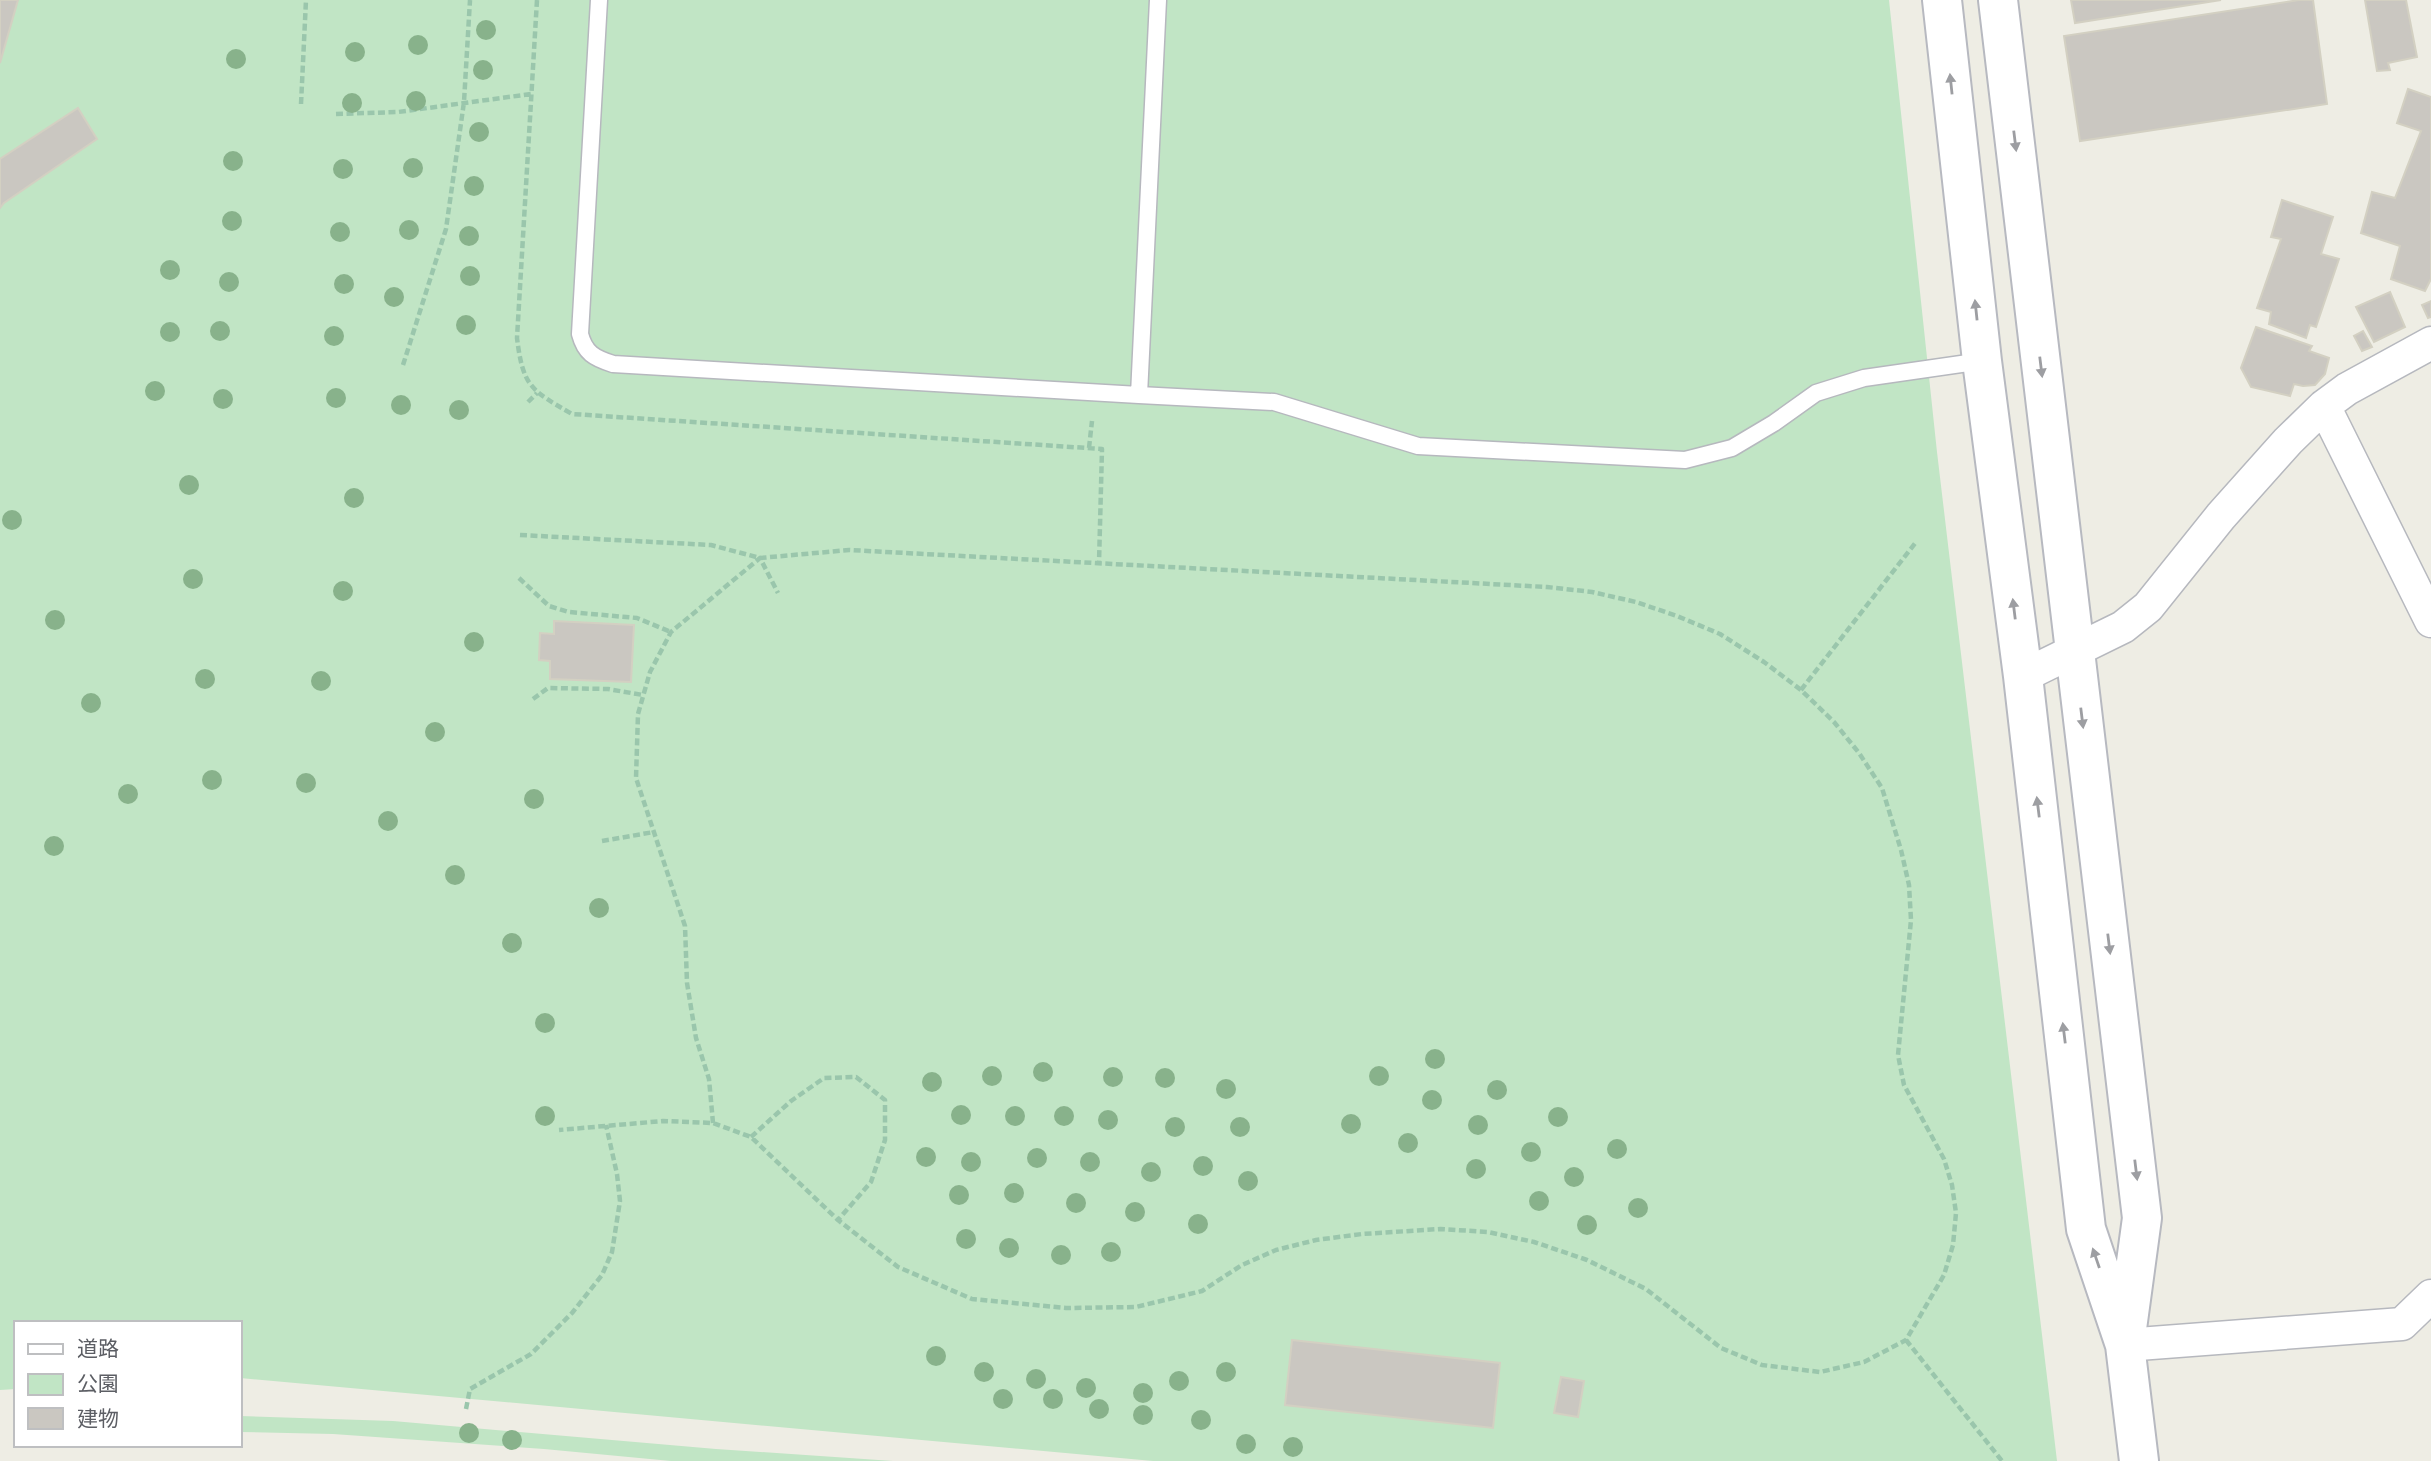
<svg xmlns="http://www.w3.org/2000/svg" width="2431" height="1461" font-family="'Golos Text','Noto Sans JP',sans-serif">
	<rect width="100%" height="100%" fill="#eeede4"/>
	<path fill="#c1e5c5" d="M0 0H1889L1937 452 2057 1461H1153L240 1378V1323H16V1389L0 1390Z
		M240 1416 393 1421 716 1449 893 1461H671L544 1449 333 1434 240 1432Z"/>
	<path fill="#cac7c1" stroke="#d3d0c2" stroke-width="2" d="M0 0H18L0 63Z
		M2071 0H2221L2075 23Z
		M2299 0H2313L2327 104 2080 141 2064 36Z
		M2365 0H2406L2417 57 2388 63 2390 70 2377 71Z
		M2408 89 2431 97V279L2425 291 2391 279 2400 246 2361 233 2372 192 2395 198 2421 131 2397 123Z
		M78 108 97 139 4 203 0 208V159Z
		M2282 200 2333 217 2321 254 2339 259 2316 327 2310 325 2306 338 2269 324 2271 312 2257 308 2281 239 2271 237Z
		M2390 292 2405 327 2374 342 2356 307Z
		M2431 301V317L2428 318 2422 305Z
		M2256 327 2312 346 2309 351 2329 358 2325 374 2315 385 2303 386 2294 384 2290 396 2251 387 2241 368Z
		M2363 331 2372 347 2362 351 2354 336Z
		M554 621 634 625 631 682 550 679V661L539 660 540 633 554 634Z
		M1292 1340 1500 1363 1493 1428 1285 1405Z
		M1561 1377 1584 1381 1578 1417 1554 1413Z"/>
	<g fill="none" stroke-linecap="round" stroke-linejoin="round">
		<g stroke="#b6b8be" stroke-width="19">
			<path id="lane" d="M599 0 580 334C585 353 594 358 613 364L1139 395
				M1158 0 1139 395 1274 402 1418 446 1685 460 1732 448 1774 423 1816 393 1864 378 1982 361"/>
		</g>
		<g stroke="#b6b8be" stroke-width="35">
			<path id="street" d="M2324 406 2431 621
				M2023 676 2123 627 2148 607 2221 516 2288 441 2324 406 2347 389 2431 343
				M2125 1345 2402 1324 2431 1296"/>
		</g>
		<g stroke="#b7b9c0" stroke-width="42">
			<path id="secondary" d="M1942 0 1982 361 2023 676 2086 1229 2125 1345 2139 1461
				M1998 0 2142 1218 2126 1336"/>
		</g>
		<path stroke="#9ac6ac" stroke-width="4.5" stroke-dasharray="7 3.5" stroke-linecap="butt" d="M537 0 517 338C523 387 531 390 572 414L1102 449 1099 563
			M301 104 306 0
			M336 114 398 112 531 94
			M403 365 446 229 464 102 470 0
			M528 402 537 393
			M1089 448 1092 421
			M520 535 711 545 760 558 849 550 1547 587 1592 592 1636 602 1677 616 1720 634 1764 662 1801 690 1834 722 1859 753 1882 788 1901 850 1909 885 1911 920 1898 1055 1904 1085 1944 1159 1952 1185 1956 1213 1953 1245 1944 1275 1906 1340 1864 1362 1820 1372 1762 1365 1721 1348 1646 1289 1587 1260 1534 1242 1488 1232 1440 1229 1362 1234 1316 1240 1276 1250 1242 1265 1202 1291 1136 1307 1066 1308 972 1299 898 1267 838 1220 751 1137 713 1123 663 1121 559 1130
			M519 578 549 606 569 612 637 618 671 632
			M1801 690 1916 542
			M533 699 548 688 608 689 643 695
			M602 841 654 832
			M713 1123 709 1079 696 1038 687 983 685 926 636 778 638 714 650 672 671 632 760 558 778 593
			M751 1137 791 1101 824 1078 856 1077 885 1100V1140L871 1182 838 1220
			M1906 1340 2002 1461
			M466 1409 470 1389 531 1354 572 1313 602 1275 612 1252 620 1201 617 1174 606 1125"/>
		<use href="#lane" stroke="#fff" stroke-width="16"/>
		<use href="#street" stroke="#fff" stroke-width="32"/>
		<use href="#secondary" stroke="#fff" stroke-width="38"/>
	</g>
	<g fill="#88b28b">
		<circle cx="486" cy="30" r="10"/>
		<circle cx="418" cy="45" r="10"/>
		<circle cx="355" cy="52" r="10"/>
		<circle cx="236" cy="59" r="10"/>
		<circle cx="483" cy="70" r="10"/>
		<circle cx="416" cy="101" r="10"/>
		<circle cx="352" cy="103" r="10"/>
		<circle cx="479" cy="132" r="10"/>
		<circle cx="233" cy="161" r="10"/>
		<circle cx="413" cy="168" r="10"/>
		<circle cx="343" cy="169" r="10"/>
		<circle cx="474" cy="186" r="10"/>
		<circle cx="232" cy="221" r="10"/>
		<circle cx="409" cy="230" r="10"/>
		<circle cx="340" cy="232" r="10"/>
		<circle cx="469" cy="236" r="10"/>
		<circle cx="170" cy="270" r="10"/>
		<circle cx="470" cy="276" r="10"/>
		<circle cx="229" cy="282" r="10"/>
		<circle cx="344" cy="284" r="10"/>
		<circle cx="394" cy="297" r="10"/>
		<circle cx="466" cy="325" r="10"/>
		<circle cx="220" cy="331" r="10"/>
		<circle cx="170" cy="332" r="10"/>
		<circle cx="334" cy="336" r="10"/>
		<circle cx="155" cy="391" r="10"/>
		<circle cx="336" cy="398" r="10"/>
		<circle cx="223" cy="399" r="10"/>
		<circle cx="401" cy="405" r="10"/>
		<circle cx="459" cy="410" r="10"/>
		<circle cx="189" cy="485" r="10"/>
		<circle cx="354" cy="498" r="10"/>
		<circle cx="12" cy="520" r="10"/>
		<circle cx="193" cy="579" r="10"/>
		<circle cx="343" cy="591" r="10"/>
		<circle cx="55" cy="620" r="10"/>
		<circle cx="474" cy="642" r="10"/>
		<circle cx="205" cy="679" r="10"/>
		<circle cx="321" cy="681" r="10"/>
		<circle cx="91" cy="703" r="10"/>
		<circle cx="435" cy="732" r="10"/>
		<circle cx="212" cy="780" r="10"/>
		<circle cx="306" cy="783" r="10"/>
		<circle cx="128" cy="794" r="10"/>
		<circle cx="534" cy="799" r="10"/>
		<circle cx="388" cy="821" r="10"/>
		<circle cx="54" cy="846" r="10"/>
		<circle cx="455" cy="875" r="10"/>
		<circle cx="599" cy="908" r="10"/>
		<circle cx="512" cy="943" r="10"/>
		<circle cx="545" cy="1023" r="10"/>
		<circle cx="1435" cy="1059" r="10"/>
		<circle cx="1043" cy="1072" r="10"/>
		<circle cx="992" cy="1076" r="10"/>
		<circle cx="1379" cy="1076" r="10"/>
		<circle cx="1113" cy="1077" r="10"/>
		<circle cx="1165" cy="1078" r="10"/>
		<circle cx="932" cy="1082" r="10"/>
		<circle cx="1226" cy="1089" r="10"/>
		<circle cx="1497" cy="1090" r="10"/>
		<circle cx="1432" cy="1100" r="10"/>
		<circle cx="961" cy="1115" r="10"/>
		<circle cx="545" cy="1116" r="10"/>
		<circle cx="1015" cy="1116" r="10"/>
		<circle cx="1064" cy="1116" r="10"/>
		<circle cx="1558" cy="1117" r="10"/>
		<circle cx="1108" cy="1120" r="10"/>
		<circle cx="1351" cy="1124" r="10"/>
		<circle cx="1478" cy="1125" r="10"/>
		<circle cx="1175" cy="1127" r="10"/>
		<circle cx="1240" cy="1127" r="10"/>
		<circle cx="1408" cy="1143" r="10"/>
		<circle cx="1617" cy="1149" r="10"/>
		<circle cx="1531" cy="1152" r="10"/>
		<circle cx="926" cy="1157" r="10"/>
		<circle cx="1037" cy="1158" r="10"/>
		<circle cx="971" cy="1162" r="10"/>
		<circle cx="1090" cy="1162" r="10"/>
		<circle cx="1203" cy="1166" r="10"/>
		<circle cx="1476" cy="1169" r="10"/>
		<circle cx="1151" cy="1172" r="10"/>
		<circle cx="1574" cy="1177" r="10"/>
		<circle cx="1248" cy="1181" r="10"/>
		<circle cx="1014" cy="1193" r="10"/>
		<circle cx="959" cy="1195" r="10"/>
		<circle cx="1539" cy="1201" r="10"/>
		<circle cx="1076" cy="1203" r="10"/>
		<circle cx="1638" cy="1208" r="10"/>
		<circle cx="1135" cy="1212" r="10"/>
		<circle cx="1198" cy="1224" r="10"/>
		<circle cx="1587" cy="1225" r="10"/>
		<circle cx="966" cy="1239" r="10"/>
		<circle cx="1009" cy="1248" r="10"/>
		<circle cx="1111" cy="1252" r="10"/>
		<circle cx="1061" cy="1255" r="10"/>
		<circle cx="936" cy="1356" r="10"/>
		<circle cx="984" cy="1372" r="10"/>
		<circle cx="1226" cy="1372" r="10"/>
		<circle cx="1036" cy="1379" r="10"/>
		<circle cx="1179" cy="1381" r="10"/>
		<circle cx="1086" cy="1388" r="10"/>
		<circle cx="1143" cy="1393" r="10"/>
		<circle cx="1003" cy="1399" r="10"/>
		<circle cx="1053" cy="1399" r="10"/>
		<circle cx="1099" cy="1409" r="10"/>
		<circle cx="1143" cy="1415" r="10"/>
		<circle cx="1201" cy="1420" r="10"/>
		<circle cx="469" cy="1433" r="10"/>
		<circle cx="512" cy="1440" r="10"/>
		<circle cx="1246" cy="1444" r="10"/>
		<circle cx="1293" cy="1447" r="10"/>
	</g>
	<defs><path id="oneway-solid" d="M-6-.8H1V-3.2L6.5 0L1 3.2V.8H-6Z" transform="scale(1.75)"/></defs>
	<g fill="#9d9ea2">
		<use href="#oneway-solid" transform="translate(1951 84) rotate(-96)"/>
		<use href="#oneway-solid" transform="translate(2015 141) rotate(83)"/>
		<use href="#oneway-solid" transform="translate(1976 310) rotate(-96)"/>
		<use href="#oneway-solid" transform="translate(2041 367) rotate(83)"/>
		<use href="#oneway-solid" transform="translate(2014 609) rotate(-97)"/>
		<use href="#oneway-solid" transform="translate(2082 718) rotate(83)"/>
		<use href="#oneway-solid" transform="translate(2038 807) rotate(-97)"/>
		<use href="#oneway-solid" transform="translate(2109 944) rotate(83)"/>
		<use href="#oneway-solid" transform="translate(2064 1033) rotate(-97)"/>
		<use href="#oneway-solid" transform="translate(2136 1170) rotate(83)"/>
		<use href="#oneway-solid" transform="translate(2096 1258) rotate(-109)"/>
	</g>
	<rect x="14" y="1321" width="228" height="126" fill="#ffffff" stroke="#bebfc1" stroke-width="2"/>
	<rect x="28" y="1344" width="35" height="10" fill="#ffffff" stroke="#bebfc1" stroke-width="2"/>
	<text x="77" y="1356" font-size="21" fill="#5c5e64">道路</text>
	<rect x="28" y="1374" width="35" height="21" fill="#c1e5c5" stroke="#bebfc1" stroke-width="2"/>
	<text x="77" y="1391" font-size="21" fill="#5c5e64">公園</text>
	<rect x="28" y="1408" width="35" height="21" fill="#cac7c1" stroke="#bebfc1" stroke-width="2"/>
	<text x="77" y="1426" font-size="21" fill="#5c5e64">建物</text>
</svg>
